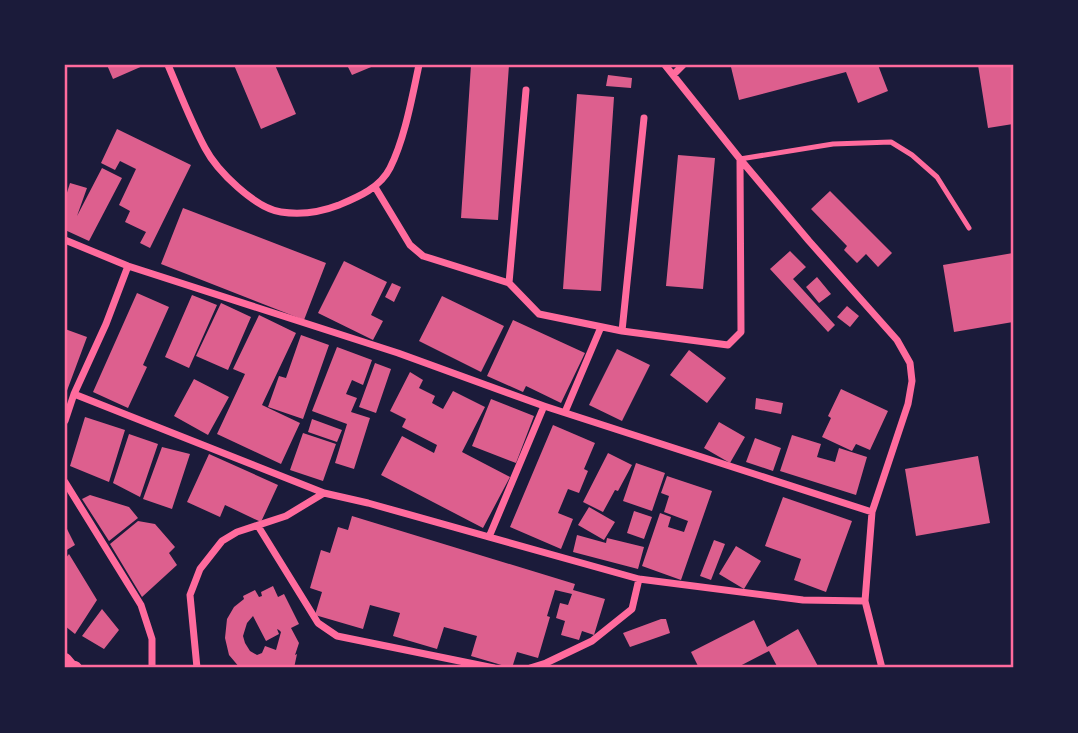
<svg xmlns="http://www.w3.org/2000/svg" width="1078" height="733" font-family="'Archivo Narrow',sans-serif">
	<rect width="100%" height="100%" fill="#1b1b3a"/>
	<path fill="#dd5f8e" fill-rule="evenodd" d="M107 65H145L113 79Z
		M234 65H275L296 114 261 129Z
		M347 65H376L352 75Z
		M471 65H509L498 220 461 218Z
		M739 65H878L888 91 858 103 846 72 739 100 731 67Z
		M978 65H1013V124L988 128Z
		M608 75 632 78 631 88 606 86Z
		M577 94 614 97 601 291 563 289Z
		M117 129 191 165 150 248 140 243 146 232 125 222 130 211 119 205 136 169 120 161 115 170 101 163Z
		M678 155 715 158 703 289 666 286Z
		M102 168 122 178 89 241 65 230V199L70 183 87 188 77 216Z
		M830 191 892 253 878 267 866 254 857 263 844 250 847 246 811 209Z
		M183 208 326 263 304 320 161 264Z
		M790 251 806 267 793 279 835 325 828 332 770 269Z
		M1013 253V322L954 332 943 265Z
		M344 261 387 282 371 315 383 321 373 340 318 313Z
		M817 277 831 294 819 303 806 287Z
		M392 283 401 287 394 302 385 297Z
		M137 293 169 307 143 365 147 367 128 408 93 392Z
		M192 295 217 305 189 368 165 357Z
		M442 296 504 326 481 372 419 341Z
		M221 303 251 317 228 370 196 356Z
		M847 306 859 316 850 327 837 317Z
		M259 315 296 333 262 405 300 423 281 464 217 434 245 374 233 369Z
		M513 320 585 353 561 403 526 386 523 392 487 376Z
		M65 329 87 337 65 396Z
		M301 335 329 345 303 419 268 407 279 376 286 378Z
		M337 347 372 360 363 385 352 380 346 394 357 398 351 412 370 418 354 469 335 463 347 424 312 411Z
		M617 349 650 365 622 421 589 405Z
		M689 350 726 378 707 403 670 375Z
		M375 363 391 369 376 413 359 407Z
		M410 372 423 380 419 388 435 396 432 403 443 409 453 391 485 407 462 452 510 477 483 528 381 475 402 436 434 453 437 445 402 427 406 419 390 411Z
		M194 379 229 397 208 435 174 416Z
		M841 389 888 411 870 450 856 444 852 451 822 437 831 418 828 416Z
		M756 398 783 403 781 414 755 409Z
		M491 399 534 416 516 463 472 446Z
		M85 417 125 430 109 482 70 466Z
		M312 419 342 430 337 442 308 432Z
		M719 422 745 437 730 463 704 448Z
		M553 425 595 443 584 469 588 471 579 493 568 489 558 513 573 519 561 549 510 527Z
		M303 433 336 444 323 481 290 470Z
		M129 434 158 444 140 497 113 483Z
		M792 435 821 444 817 457 835 462 839 448 867 457 856 495 780 471Z
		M755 438 781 448 773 471 746 462Z
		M162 447 190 454 172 509 143 499Z
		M608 453 632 465 618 491 615 490 603 512 583 502Z
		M209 454 278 485 261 522 225 505 220 517 187 502Z
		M978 456 990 523 916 536 905 469Z
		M636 463 665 473 652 511 623 501Z
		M667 476 712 491 681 580 642 566 660 513 671 517 668 527 684 532 688 521 664 512 669 496 661 493Z
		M90 495 129 507 138 518 109 541 82 499Z
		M783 497 852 521 826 592 794 580 801 559 765 546Z
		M589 507 615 522 604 540 578 525Z
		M634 511 652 517 644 539 627 533Z
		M352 516 575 584 573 590 605 599 594 635 582 631 579 640 561 635 565 621 556 618 560 603 568 605 572 594 555 590 547 616 550 617 538 658 517 652 512 668 471 656 477 636 444 627 437 649 393 636 400 613 370 605 363 629 315 615 322 592 310 588 321 550 330 553 338 527 348 530Z
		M138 521 155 524 175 547 169 553 177 565 142 597 110 544Z
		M65 525 75 545 65 551Z
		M577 535 606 543 607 538 644 547 638 569 573 552Z
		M714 540 725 544 711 580 700 576Z
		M736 546 761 561 744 589 719 574Z
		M69 554 97 600 75 634 65 626V559Z
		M273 586 278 597 284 594 299 624 291 628 299 643 295 655 297 654 294 668H240L229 655 225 638 227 619 234 607 244 599 243 596 255 590 259 597 262 596 261 592ZM253 616 266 641 279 634 277 629 279 630 281 632 276 650 265 646 262 653 257 655 250 651 245 643 243 636 247 623Z
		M102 609 119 630 104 649 82 636Z
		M661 619H666L670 633 630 647 623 633Z
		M754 620 767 647 798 629 819 668H778L769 651 736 668H699L691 652Z"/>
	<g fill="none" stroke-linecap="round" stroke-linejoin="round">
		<path stroke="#ff6b9d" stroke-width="5" d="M740 159 833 144 891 142 912 155 937 177 969 228"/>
		<path stroke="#ff6b9d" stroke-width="7" d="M168 65C180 93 191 122 205 148 217 171 255 208 281 212 301 215 321 212 339 205 358 197 380 188 390 168 405 138 412 97 419 65
			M665 65 740 159 809 241 897 340 910 363 912 381 908 404 872 512 865 601 882 668
			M673 75 683 65
			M375 187 410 245 423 256 509 283 539 314 622 331 728 345 741 332 740 160
			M65 240 128 266 398 353 544 406 872 512
			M509 283 526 90
			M622 331 644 118
			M74 394 324 493
			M565 412 601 327
			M65 421 74 394 106 324 128 266
			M65 482 141 605 152 639V668
			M258 526 318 623 337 636 494 668
			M489 537 544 406
			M197 668 190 595 200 569 222 541 237 532 286 516 324 493 368 503 639 579 803 600 865 601
			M530 668 546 663 592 641 632 609 639 579"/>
		<path stroke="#ff6b9d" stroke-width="14" d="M65 660 71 667 75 668"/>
	</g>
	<rect width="1078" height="733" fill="none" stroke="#1b1b3a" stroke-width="133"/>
	<rect x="66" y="66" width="946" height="600" fill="none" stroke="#ff6b9d" stroke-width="2.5"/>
</svg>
